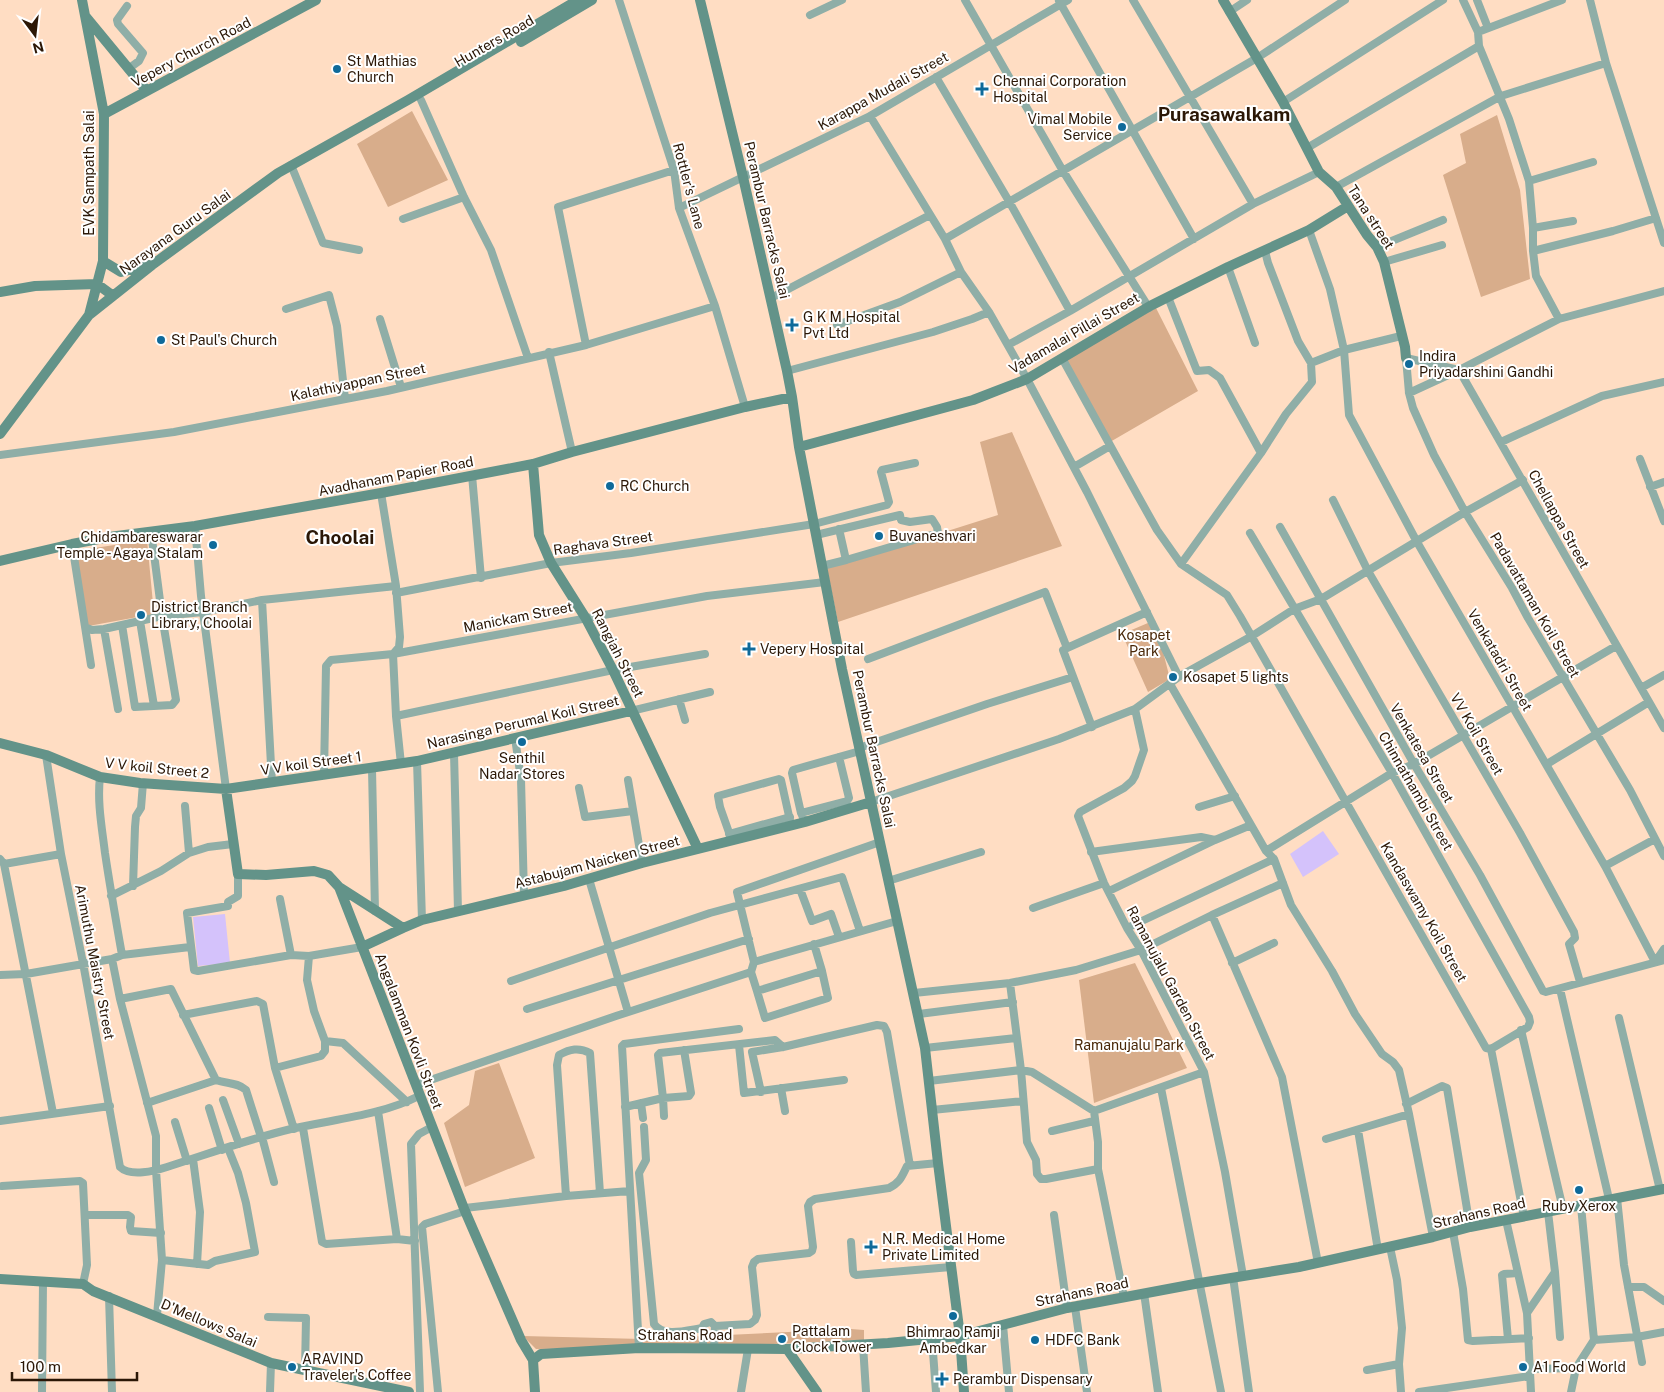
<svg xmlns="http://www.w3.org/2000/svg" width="1664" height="1392" font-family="'Public Sans',sans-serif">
	<rect width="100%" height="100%" fill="#ffddc3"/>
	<path fill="#d8ad8b" d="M412 111 448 180 388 207 357 144Z
		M1497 115 1520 190 1530 279 1481 297 1443 175 1466 163 1460 134Z
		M1156 308 1198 391 1110 442 1064 358Z
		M1012 432 1062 546 838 622 826 564 938 534 998 515 980 442Z
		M147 540 154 614 83 627 75 551Z
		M1155 620 1170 679 1148 692 1122 634Z
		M1135 963 1187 1068 1094 1103 1079 980Z
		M499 1063 535 1158 465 1187 444 1123 469 1105 475 1071Z
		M851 1329 864 1330V1340L702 1347 536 1349 523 1336 642 1339Z"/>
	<path fill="#d4c2fb" d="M1323 831 1339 854 1303 877 1290 854Z
		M225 914 230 963 198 966 193 917Z"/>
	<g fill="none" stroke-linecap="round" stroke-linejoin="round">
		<path stroke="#8faea7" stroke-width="8" d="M619 0 674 170 679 208 715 306 745 407
			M965 0 1063 171 1149 308
			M1133 0 1253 204
			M1463 0 1478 32 1479 46 1509 119 1529 181 1533 228V251L1536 276 1559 319
			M1477 0 1488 28
			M1590 0 1606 63 1664 243
			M1059 1 1194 239
			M127 6 117 20 118 24 143 53 139 61 128 69
			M1229 12 1247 0
			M810 15 842 0
			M1478 32 1562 0
			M936 77 1010 203 1070 311
			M421 100 464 197 491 250 528 358
			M1283 102 1443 0
			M870 116 945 239 961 272 989 312 1027 379 1087 492 1179 677
			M1307 148 1479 46
			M291 165 323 243 359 250
			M1529 181 1593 162
			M1336 187 1501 96 1606 63
			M679 208 870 116 1068 0
			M403 219 464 197
			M1533 228 1573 221
			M1309 230 1330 289 1344 350 1349 415 1417 542 1605 866 1655 962 1664 949
			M945 239 1257 58 1345 0
			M1377 247 1443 220
			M1265 251 1268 263 1298 341 1311 363
			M1533 251 1613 231 1656 218
			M1384 262 1442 245
			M1228 267 1255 343
			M1168 297 1197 371 1209 370 1220 378 1261 453
			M771 298 930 215
			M286 309 329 295 337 326 345 399
			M380 319 401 387
			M837 325 900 302 961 272
			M586 345 558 207 674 170
			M1008 345 1070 311 1253 204 1319 172
			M549 352 572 452
			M1062 358 1138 496 1157 530 1181 564 1227 595 1240 616 1486 1048 1491 1049 1524 1217
			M787 371 933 332 972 319 989 312
			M1409 393 1459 370 1559 319 1664 291
			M1501 442 1602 396 1664 382
			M0 455 174 432 387 391 586 345 715 306
			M1640 459 1664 521
			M1074 467 1110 446
			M472 475 481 578
			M1650 487 1664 482
			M381 493 396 586 400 637 399 647 393 654 396 716 401 764
			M1333 500 1368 571 1520 833 1574 932 1575 938 1569 944 1580 982
			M195 526 201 596 226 789
			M1280 527 1414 764 1480 875 1543 991 1546 992 1664 960
			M1250 533 1392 773 1529 1017 1530 1022 1528 1027 1491 1049
			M816 535 900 515 901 520 910 522 932 519 937 527 938 533 846 560
			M72 544 91 665
			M1181 564 1261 453 1286 414 1312 382 1311 363 1344 350 1401 336
			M822 566 846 560 839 529
			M396 593 551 563 631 553 814 524 887 505 889 502 881 472 882 470 915 463
			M262 600 272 783
			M140 621 154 706
			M122 625 135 707 172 705 176 700 162 616 151 531
			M87 628 92 630 104 629 162 616 203 612 262 600 396 586
			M104 629 118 709
			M1067 648 1147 612
			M868 659 1045 592 1067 648 1063 650 1092 727
			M1170 684 1266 851 1274 859 1291 905 1332 971 1355 1014 1382 1054 1393 1062 1399 1070 1409 1114 1433 1237
			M1641 688 1664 675
			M679 699 685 720
			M1135 709 1144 750 1135 776 1132 781 1124 788 1080 812 1078 816 1104 883 1127 928 1141 950 1204 1072 1225 1172 1243 1276
			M631 711 710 692
			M396 716 613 670 705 654
			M1664 728 1459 370 1406 358 1409 393 1413 408 1434 455 1465 512 1512 588 1528 618 1630 790 1664 856
			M515 738 521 779 524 895
			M859 748 987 704 1073 677
			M454 753 458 911
			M46 755 61 854 83 963 120 1167C130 1177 155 1171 167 1167 208 1154 249 1139 291 1129 334 1119 379 1116 419 1096
			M417 761 422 920
			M1547 764 1649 702
			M372 769 375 911
			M324 774 326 666 331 660 393 654 707 596 825 582
			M100 777C97 802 102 828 105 853 110 887 116 921 122 955
			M628 780 642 863
			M579 788 585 817 633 811
			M871 802 1059 739 1135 709 1180 676 1252 636 1294 609 1321 599 1465 512 1523 480
			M185 806 189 853
			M1199 807 1235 796
			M801 813 847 801 849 798 839 757
			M805 822 801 813 792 773 793 770 860 751
			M729 834 790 817
			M732 841 720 807 718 796 779 779 781 780 791 825
			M1266 851 1392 773 1414 764 1616 646
			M1091 852 1201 837 1215 840
			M0 859 4 864 61 854
			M4 864 53 1113
			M1605 866 1655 839
			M238 874V896L228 902V906L187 913 194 970 198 971 291 955 309 956 362 947
			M589 879 628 1012
			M888 881 981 852
			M133 886 135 827 136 816 141 808 143 783
			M800 889 812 921 831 914 839 937
			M1109 891 1215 840 1251 825
			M111 896 161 871 189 853 208 847 233 844
			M280 899 291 955
			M1033 908 1104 883
			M1212 915 1282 1077 1318 1263
			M1127 928 1274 859
			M309 956 307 980 314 1011 325 1041 343 1043 407 1102
			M112 959 120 999 156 1136V1170L162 1260 157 1315
			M754 962 897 921
			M1232 963 1274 943
			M751 972 754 962 737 892 880 842
			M751 972 757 991 822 971 814 944
			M0 975 26 974 112 959 122 955 190 947
			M511 981 710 913 842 877 860 931
			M1010 983 1021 1070 1027 1142 1036 1160 1037 1174 1041 1179H1046L1098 1169
			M1560 989 1609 1199
			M757 991 765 1018 828 998 822 971
			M914 993 1010 983 1076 970 1141 950 1212 915 1283 883
			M120 999 171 989 216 1080C227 1084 237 1082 246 1090L261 1137
			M527 1009 749 939
			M919 1014 1013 1002
			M183 1015 257 1001 263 1004 275 1068 294 1129
			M1619 1018 1660 1190
			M1521 1030 1563 1209
			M739 1045 744 1093 844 1080
			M925 1048 1016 1038
			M275 1068 321 1056 325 1051V1041
			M929 1081 1021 1070 1032 1072 1094 1111
			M416 1085 616 1016 751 972
			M781 1088 785 1111
			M1161 1088 1221 1392
			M761 1092 752 1052 783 1047 877 1025 884 1026 887 1032 910 1166
			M223 1100 239 1144
			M147 1103 216 1080
			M641 1103 643 1118
			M1406 1104 1442 1086 1447 1088 1470 1227
			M625 1107 663 1098 658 1055 660 1053 775 1040 783 1047
			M209 1108 222 1150
			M932 1110 1023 1101
			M378 1111 397 1239
			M1094 1111 1098 1142V1169L1124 1297
			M1094 1111 1204 1072
			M664 1116 663 1098 689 1096 691 1093 684 1050
			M0 1121 110 1106
			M175 1122 187 1161
			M644 1127 646 1160 639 1173 654 1324C663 1338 688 1330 703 1328
			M303 1128 322 1242 326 1244 397 1239 415 1241
			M1358 1130 1378 1250
			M1052 1131 1094 1121
			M262 1137 274 1182
			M1326 1139 1409 1114
			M193 1159 200 1212 197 1264
			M2 1186 80 1181 83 1183 87 1265 83 1284
			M566 1196 557 1065 559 1055C570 1049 579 1047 590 1053L600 1193
			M1617 1198 1624 1265 1642 1362
			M465 1208 566 1196 630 1191
			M85 1215H128L131 1217 130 1227 131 1231 161 1233
			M1054 1215 1067 1308
			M1506 1220 1527 1313
			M1453 1232 1463 1289 1468 1340 1473 1341 1529 1338
			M851 1242 853 1271 854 1274 856 1275 951 1267
			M1390 1247 1397 1280 1402 1328 1399 1364 1401 1392
			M162 1260 208 1265 215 1261 255 1252 246 1203 238 1173 228 1148
			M1555 1272 1560 1337
			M1233 1277 1249 1392
			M1628 1287H1644L1664 1301
			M1144 1293 1158 1392
			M109 1296 112 1392
			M1075 1307 1087 1392
			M268 1317 306 1318 305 1370
			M1003 1325 1009 1392
			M715 1326 750 1324 755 1320 757 1315 752 1267 754 1262 758 1259 809 1253 812 1251 813 1247 808 1206 810 1202 815 1199 889 1188C900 1183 902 1176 907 1166L938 1163
			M932 1339 936 1392
			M1508 1339 1502 1275 1504 1274 1518 1273
			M1594 1340 1637 1337 1664 1332
			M863 1345 866 1392
			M639 1348 622 1046 624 1044 739 1029
			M703 1348V1326L704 1324 711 1322 715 1326 714 1349
			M1529 1369 1576 1368
			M1367 1370 1399 1364
			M42 1392 43 1281
			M270 1392 271 1363
			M420 1392 411 1144 419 1134 432 1127
			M438 1392 422 1227 425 1224 465 1211
			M741 1392 748 1349
			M1419 1392 1530 1376
			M1531 1392 1527 1313 1555 1272 1548 1212
			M1571 1392 1576 1368 1594 1340 1581 1206"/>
		<path stroke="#639389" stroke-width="10" d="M82 0 104 114 103 261 89 315
			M700 0 743 177 787 371 792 397 799 447 842 669 925 1048 938 1163 960 1336 964 1392
			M1223 0 1283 102 1319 172 1336 187 1367 235 1377 247 1384 262 1405 347 1406 358
			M86 17 147 91
			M521 42 592 0
			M104 114 316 0
			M103 261 121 272 149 265
			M0 292 35 286 97 284 112 295
			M0 434 89 315 152 265 278 173 408 100 578 0
			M799 447 973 400 1027 379 1150 306 1228 267 1309 230 1348 206
			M533 464 539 535 551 563 585 617 613 670 698 849
			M0 561 72 544 109 537 195 526 381 493 533 464 572 452 745 407 792 397
			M0 743 46 755 100 777 140 783 226 789 417 761 631 711
			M226 789 238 874 266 875 314 871 328 875 339 887 465 1211 521 1340 533 1360
			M339 887 403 928 422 920 564 886 642 863 805 822 871 802
			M362 947 403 928
			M0 1279 83 1284 93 1291 271 1363 409 1392
			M787 1349 817 1392
			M535 1392 533 1360 541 1354 639 1348 787 1349 888 1343 960 1336 1067 1308 1200 1283 1299 1267 1433 1237 1470 1227 1664 1189"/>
	</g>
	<g fill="#0f6a9a" stroke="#fff" stroke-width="2">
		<circle cx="337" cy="69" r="5"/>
		<path d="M979.5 81.5h5v5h5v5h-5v5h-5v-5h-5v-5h5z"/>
		<circle cx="1122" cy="127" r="5"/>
		<path d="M789.5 317.5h5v5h5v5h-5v5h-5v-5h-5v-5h5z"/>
		<circle cx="161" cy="340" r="5"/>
		<circle cx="1409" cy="364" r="5"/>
		<circle cx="610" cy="486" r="5"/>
		<circle cx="879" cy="536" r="5"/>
		<circle cx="213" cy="545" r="5"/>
		<circle cx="141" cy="615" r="5"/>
		<path d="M746.5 641.5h5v5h5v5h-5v5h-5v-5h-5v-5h5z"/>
		<circle cx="1173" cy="677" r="5"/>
		<circle cx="522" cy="742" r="5"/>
		<circle cx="1579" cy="1190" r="5"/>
		<path d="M868.5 1239.5h5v5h5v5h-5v5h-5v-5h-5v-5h5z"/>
		<circle cx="953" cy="1316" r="5"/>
		<circle cx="782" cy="1339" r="5"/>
		<circle cx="1035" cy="1340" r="5"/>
		<circle cx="292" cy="1367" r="5"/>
		<circle cx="1523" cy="1367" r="5"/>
		<path d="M939.5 1371.5h5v5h5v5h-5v5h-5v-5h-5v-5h5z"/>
	</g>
	<g text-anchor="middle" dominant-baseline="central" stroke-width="4" stroke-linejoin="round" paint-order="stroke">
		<g font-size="14" fill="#2b1706" stroke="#fff">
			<text transform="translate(494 41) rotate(-30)">Hunters Road</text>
			<text transform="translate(191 52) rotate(-28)">Vepery Church Road</text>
			<text transform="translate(883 91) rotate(-29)">Karappa Mudali Street</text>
			<text transform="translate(89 173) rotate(-90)">EVK Sampath Salai</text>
			<text transform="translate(689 186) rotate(75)">Rottler's Lane</text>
			<text transform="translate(1371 217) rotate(57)">Tana street</text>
			<text transform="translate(767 220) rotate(77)">Perambur Barracks Salai</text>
			<text transform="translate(175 232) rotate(-36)">Narayana Guru Salai</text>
			<text transform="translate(1074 333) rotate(-30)">Vadamalai Pillai Street</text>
			<text transform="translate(358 382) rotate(-12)">Kalathiyappan Street</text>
			<text transform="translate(396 476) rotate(-11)">Avadhanam Papier Road</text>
			<text transform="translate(1559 519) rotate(61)">Chellappa Street</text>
			<text transform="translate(603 543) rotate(-8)">Raghava Street</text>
			<text transform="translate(1535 605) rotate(60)">Padavattaman Koil Street</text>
			<text transform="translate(518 617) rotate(-11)">Manickam Street</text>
			<text transform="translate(618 653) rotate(63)">Rangiah Street</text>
			<text transform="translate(1500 660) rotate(60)">Venkatadri Street</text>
			<text transform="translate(523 722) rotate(-13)">Narasinga Perumal Koil Street</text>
			<text transform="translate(1477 734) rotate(60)">VV Koil Street</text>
			<text transform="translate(874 749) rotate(78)">Perambur Barracks Salai</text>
			<text transform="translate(1422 753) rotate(60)">Venkatesa Street</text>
			<text transform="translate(311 763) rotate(-8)">V V koil Street 1</text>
			<text transform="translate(157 768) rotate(6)">V V koil Street 2</text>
			<text transform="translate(1416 791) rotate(60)">Chinnathambi Street</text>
			<text transform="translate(597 862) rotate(-15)">Astabujam Naicken Street</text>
			<text transform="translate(1424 912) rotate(60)">Kandaswamy Koil Street</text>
			<text transform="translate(95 962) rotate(79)">Arimuthu Maistry Street</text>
			<text transform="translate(1171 983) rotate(62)">Ramanujalu Garden Street</text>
			<text transform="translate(409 1031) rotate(69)">Angalamman Kovli Street</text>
			<text transform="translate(1479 1213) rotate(-13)">Strahans Road</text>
			<text transform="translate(1082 1292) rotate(-12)">Strahans Road</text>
			<text transform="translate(209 1323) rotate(23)">D'Mellows Salai</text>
			<text x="685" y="1335">Strahans Road</text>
		</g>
		<g font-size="14" fill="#2b1706" stroke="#fff" text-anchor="start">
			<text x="347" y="61">St Mathias<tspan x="347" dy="16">Church</tspan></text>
			<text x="993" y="81">Chennai Corporation<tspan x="993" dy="16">Hospital</tspan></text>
			<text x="1112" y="119" text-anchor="end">Vimal Mobile<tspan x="1112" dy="16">Service</tspan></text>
			<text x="803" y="317">G K M Hospital<tspan x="803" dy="16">Pvt Ltd</tspan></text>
			<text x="171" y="340">St Paul's Church</text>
			<text x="1419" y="356">Indira<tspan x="1419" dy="16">Priyadarshini Gandhi</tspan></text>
			<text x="620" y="486">RC Church</text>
			<text x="889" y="536">Buvaneshvari</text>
			<text x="203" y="537" text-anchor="end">Chidambareswarar<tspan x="203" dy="16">Temple - Agaya Stalam</tspan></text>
			<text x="151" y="607">District Branch<tspan x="151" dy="16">Library, Choolai</tspan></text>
			<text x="760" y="649">Vepery Hospital</text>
			<text x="1183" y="677">Kosapet 5 lights</text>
			<text x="522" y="758" text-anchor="middle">Senthil<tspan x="522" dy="16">Nadar Stores</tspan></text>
			<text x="1579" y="1206" text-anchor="middle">Ruby Xerox</text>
			<text x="882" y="1239">N.R. Medical Home<tspan x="882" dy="16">Private Limited</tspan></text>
			<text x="792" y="1331">Pattalam<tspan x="792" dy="16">Clock Tower</tspan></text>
			<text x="953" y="1332" text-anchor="middle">Bhimrao Ramji<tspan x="953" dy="16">Ambedkar</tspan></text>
			<text x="1045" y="1340">HDFC Bank</text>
			<text x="302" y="1359">ARAVIND<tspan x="302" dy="16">Traveler's Coffee</tspan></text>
			<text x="1533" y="1367">A1 Food World</text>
			<text x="953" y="1379">Perambur Dispensary</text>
		</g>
		<g font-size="14" fill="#492707" stroke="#fff">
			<text x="1144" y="635">Kosapet<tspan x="1144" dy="16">Park</tspan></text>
			<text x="1129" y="1045">Ramanujalu Park</text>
		</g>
		<g font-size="19" font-weight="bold" fill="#2b1706" stroke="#fff">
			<text x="1224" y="114">Purasawalkam</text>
			<text x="340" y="537">Choolai</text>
		</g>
	</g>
	<g transform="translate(35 35) rotate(165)" stroke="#ffffff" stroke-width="4" paint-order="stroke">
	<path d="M0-4L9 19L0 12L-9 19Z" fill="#2b1706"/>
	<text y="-8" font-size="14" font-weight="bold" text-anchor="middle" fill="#2b1706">N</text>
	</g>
	<path d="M12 1372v8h125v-8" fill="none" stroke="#2b1706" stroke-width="2.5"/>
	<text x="20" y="1372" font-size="15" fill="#2b1706" stroke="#ffffff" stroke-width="4" paint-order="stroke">100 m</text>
</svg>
